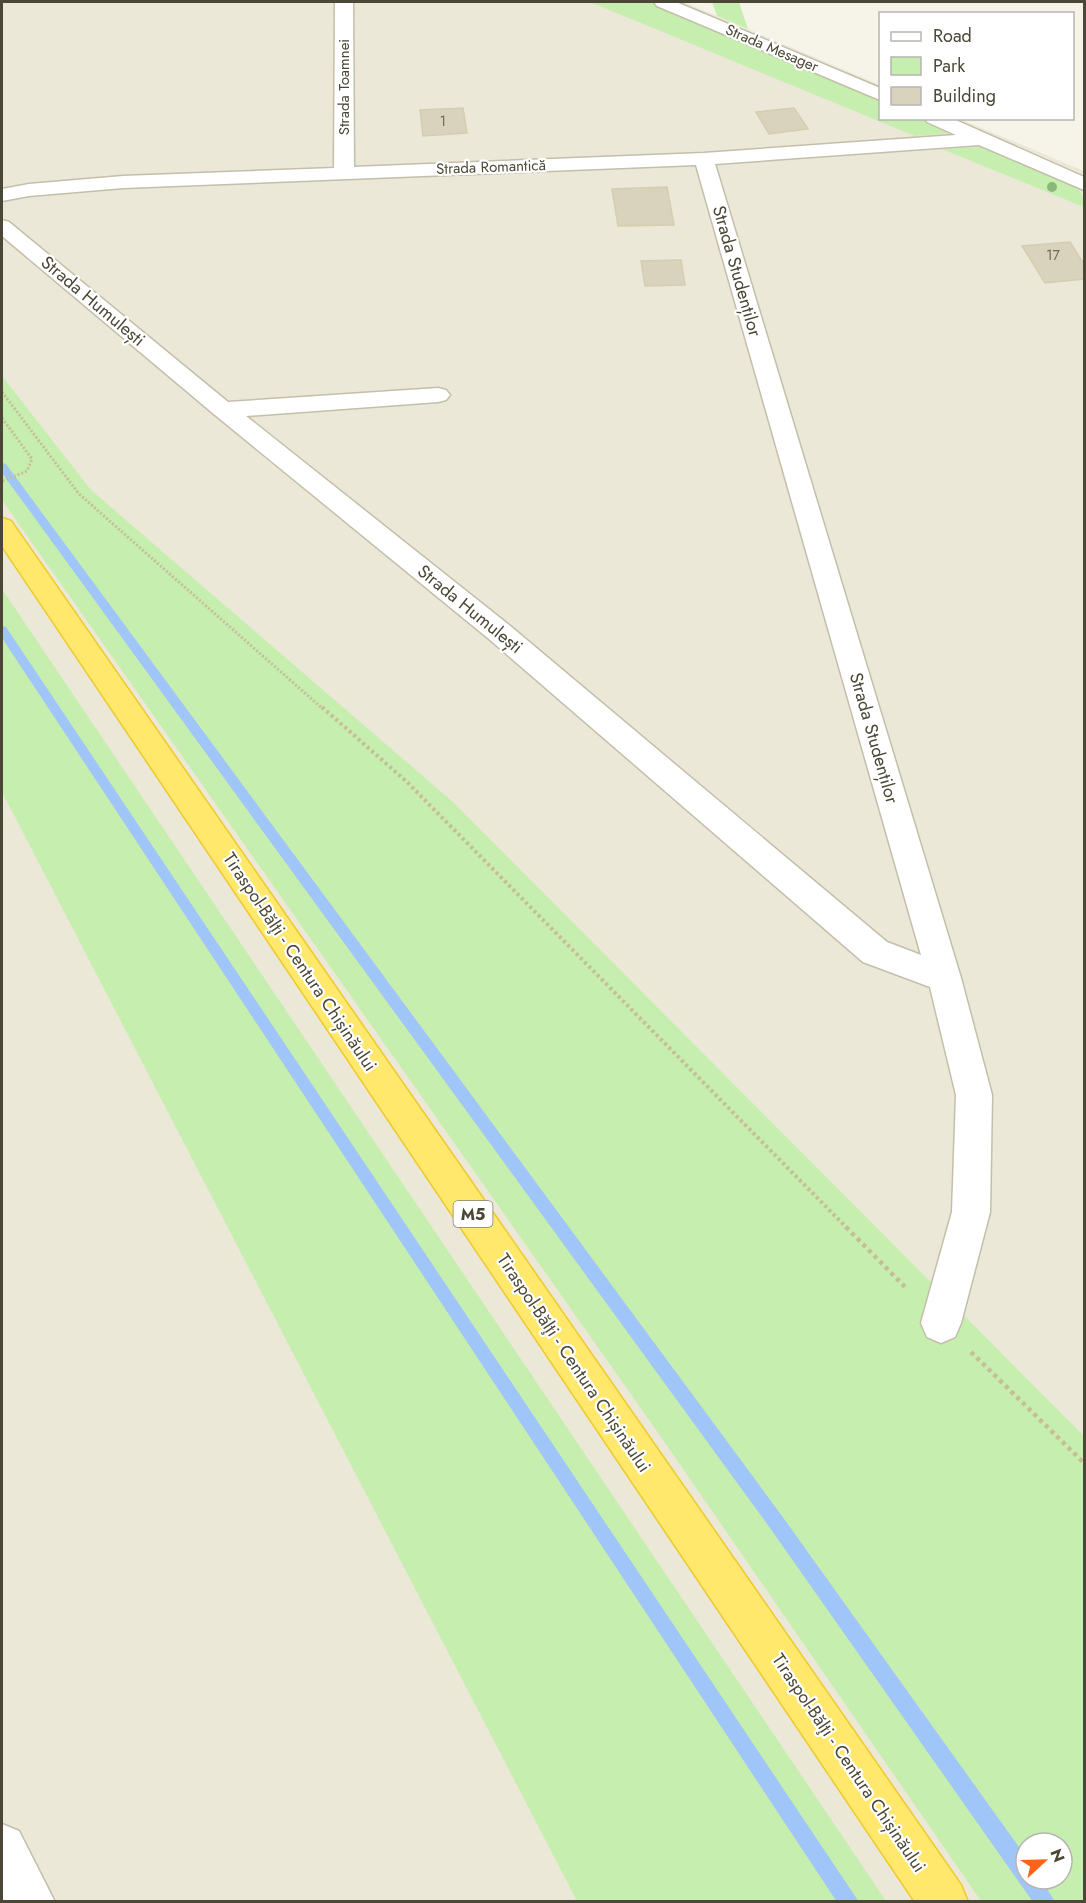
<svg xmlns="http://www.w3.org/2000/svg" width="1086" height="1903" font-family="Jost,sans-serif">
	<rect width="100%" height="100%" fill="#f6f4e9"/>
	<path fill="#ebe8d7" fill-rule="evenodd" d="M2 2H684L880 85V118L960 119 1084 171V1901L2 1902ZM1026 1843H1062V1879H1026Z"/>
	<path fill="#c6eeae" fill-rule="evenodd" d="M590 2H650L880 101V118L920 119 954 133 915 136Z
		M712 2H739L748 29 717 16Z
		M981 147 1079 189 1084 199V207L942 149Z
		M2 376 91 490 453 802 1084 1436V1901H981L661 1437 2 500ZM1026 1843H1062V1879H1026Z
		M2 589 886 1901H577L2 792Z"/>
	<g fill="none" stroke-linecap="round" stroke-linejoin="round">
		<path fill="#a0c5f9" fill-rule="evenodd" d="M2 463 6 464 782 1516 1026 1857V1879H1041L1055 1902H1033L770 1528 2 473Z
			M2 626 6 627 859 1902H837L2 638Z"/>
	</g>
	<path fill="#d9d3bd" stroke="#d5cdaf" stroke-width="1.5" d="M463 108 467 133 423 136 420 110Z
		M794 108 808 129 769 134 756 112Z
		M667 187 674 225 618 226 612 189Z
		M1070 242 1084 264V279L1045 283 1022 246Z
		M681 260 685 285 645 286 641 261Z"/>
	<g fill="none" stroke-linecap="round" stroke-linejoin="round">
		<g stroke="#c3bfaa" stroke-width="3">
			<path id="minor" d="M335 2H353L354 167 704 153 956 135 927 122 925 118H951L1084 177V190L979 145 715 164 961 978 992 1095 990 1212 961 1323 955 1337 941 1343 927 1337 921 1323 952 1212 956 1095 930 987 863 962 489 639 215 415 2 236V220L9 222 228 402 438 388 446 390 450 395 446 400 438 402 246 416 509 625 887 942 921 955 696 165 123 188 29 196 2 201V189L29 184 123 176 334 168Z
				M654 2H676L880 88V100L657 6Z
				M2 1824 19 1831 55 1902H4L2 1896Z"/>
		</g>
		<g stroke="#efc92a" stroke-width="3">
			<path id="highway" d="M2 518 11 521 961 1885 968 1902H915L2 546Z"/>
		</g>
		<path stroke="#c6be9a" stroke-width="3" stroke-dasharray="2 2" stroke-linecap="butt" d="M2 392 79 494 323 709
			M2 418 32 459 27 471 2 481"/>
		<path stroke="#c6be9a" stroke-width="4" stroke-dasharray="3 3" stroke-linecap="butt" d="M322 707 407 782 847 1228"/>
		<path stroke="#c6be9a" stroke-width="4.5" stroke-dasharray="4 4" stroke-linecap="butt" d="M846 1227 906 1288
			M971 1352 1084 1463"/>
		<use href="#minor" fill="#fff" fill-rule="evenodd"/>
		<use href="#highway" fill="#ffe86b" fill-rule="evenodd"/>
	</g>
	<circle fill="#8cb77b" cx="1052" cy="187" r="5"/>
	<g text-anchor="middle" dominant-baseline="central" stroke-width="4.5" stroke-linejoin="round" paint-order="stroke">
		<g font-size="14" fill="#6e6a58">
			<text x="443" y="121">1</text>
			<text x="1053" y="255">17</text>
		</g>
		<g font-size="15" fill="#4b4736" stroke="#fff">
			<text transform="translate(772 48) rotate(23)">Strada Mesager</text>
			<text transform="translate(344 87) rotate(-90)">Strada Toamnei</text>
			<text transform="translate(491 167) rotate(-2)">Strada Romantică</text>
		</g>
		<rect fill="#fff" stroke="#817e72" stroke-width="1.5" x="453.5" y="1201" width="39" height="26" rx="4.5"/>
		<g font-size="16" font-weight="bold" fill="#4b4736">
			<text x="473" y="1214">M5</text>
		</g>
		<g font-size="18" fill="#4b4736" stroke="#fff">
			<text transform="translate(737 271) rotate(74)">Strada Studenților</text>
			<text transform="translate(93 301) rotate(40)">Strada Humulești</text>
			<text transform="translate(470 609) rotate(39)">Strada Humulești</text>
			<text transform="translate(874 738) rotate(74)">Strada Studenților</text>
			<text transform="translate(300 962) rotate(56)">Tiraspol-Bălţi - Centura Chișinăului</text>
			<text transform="translate(574 1363) rotate(56)">Tiraspol-Bălţi - Centura Chișinăului</text>
			<text transform="translate(849 1763) rotate(56)">Tiraspol-Bălţi - Centura Chișinăului</text>
		</g>
	</g>
	<rect width="1086" height="1903" fill="none" stroke="#4b4736" stroke-width="6"/>
	<rect x="879" y="12" width="195" height="108" fill="#ffffff" stroke="#b7b5af" stroke-width="1.5"/>
	<rect x="891" y="32" width="30" height="9" fill="#ffffff" stroke="#b7b5af" stroke-width="1.5"/>
	<text x="933" y="42" font-size="18" fill="#4b4736">Road</text>
	<rect x="891" y="57" width="30" height="18" fill="#c6eeae" stroke="#b7b5af" stroke-width="1.5"/>
	<text x="933" y="72" font-size="18" fill="#4b4736">Park</text>
	<rect x="891" y="87" width="30" height="18" fill="#d9d3bd" stroke="#b7b5af" stroke-width="1.5"/>
	<text x="933" y="102" font-size="18" fill="#4b4736">Building</text>
	<g transform="translate(1044 1861) rotate(68)"><circle r="28" fill="#ffffff" stroke="#b7b5af" stroke-width="1.5"/>
	<path d="M0-4.5L10 22L0 15L-10 22Z" fill="#ff6317"/>
	<text y="-9" font-size="16" font-weight="bold" text-anchor="middle" fill="#4b4736">N</text>
	</g>
</svg>
